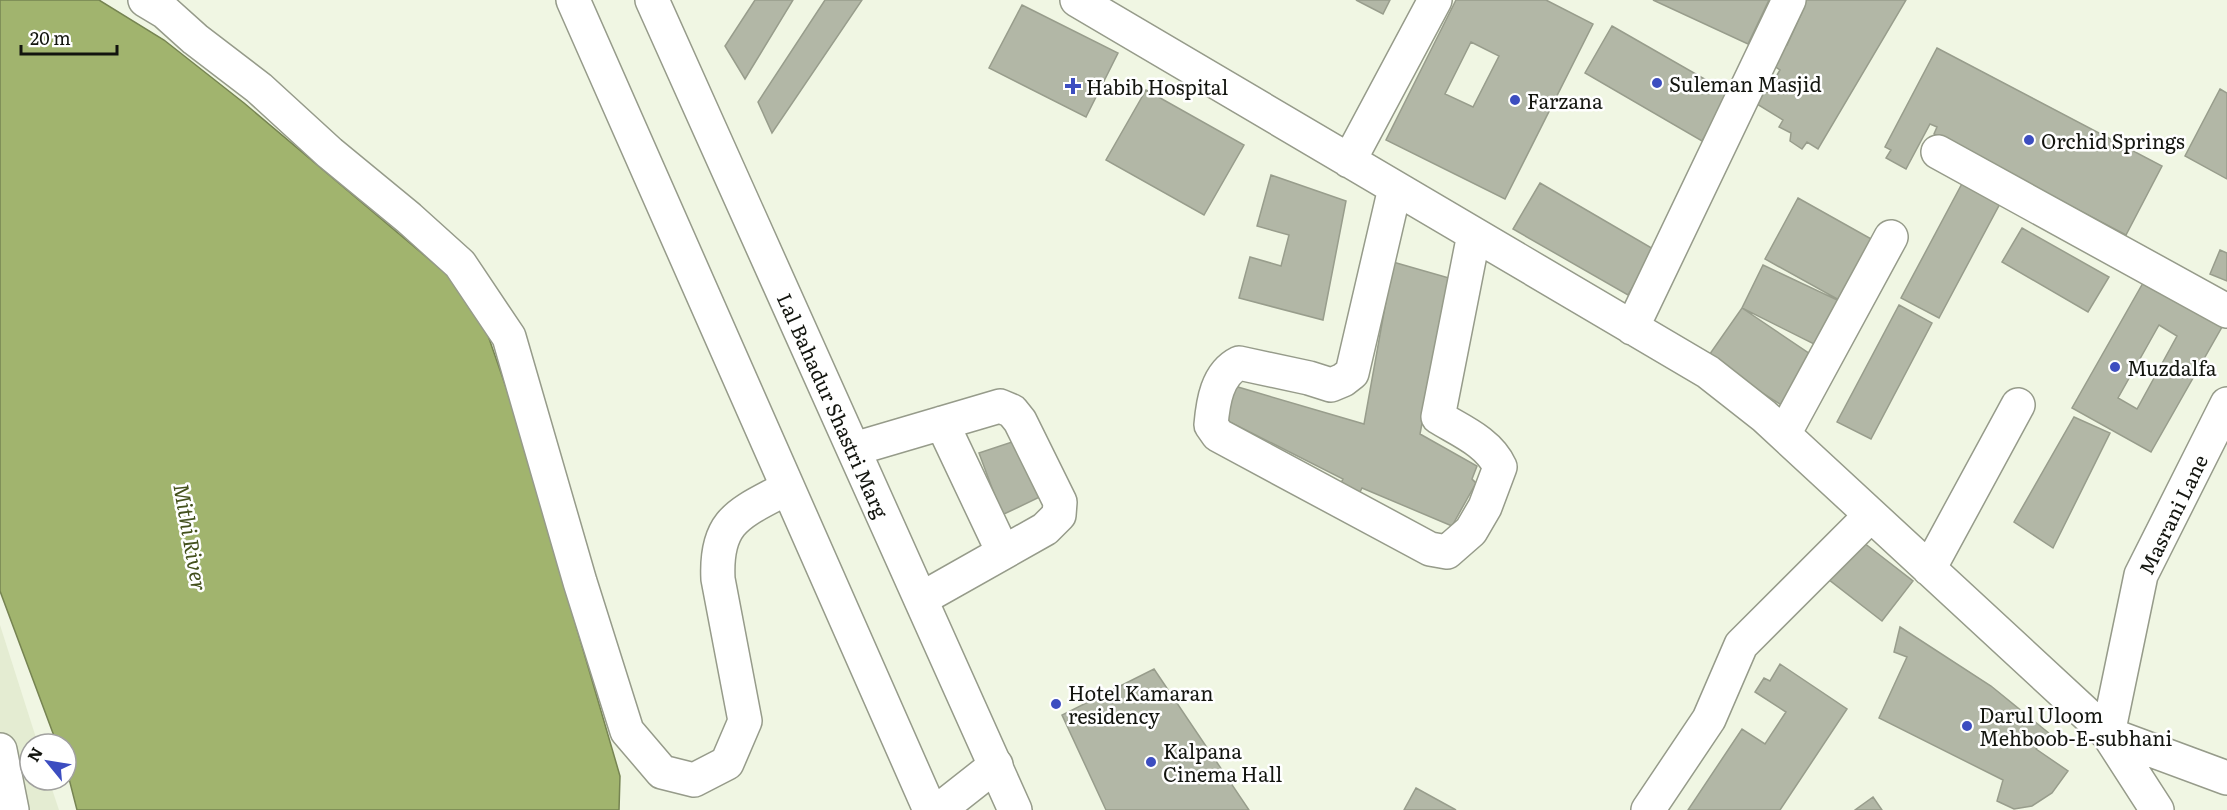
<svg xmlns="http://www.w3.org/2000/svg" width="2227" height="810" font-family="Literata,serif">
	<rect width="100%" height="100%" fill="#f0f6e3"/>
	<path fill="#e4ecd2" d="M0 625 38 744H30V780H49L59 810H0Z"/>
	<path fill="#a1b46e" stroke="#768452" stroke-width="1.5" d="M0 0H99L164 40 244 103 475 298 509 396 620 776 619 810H77L66 767V744H57L0 591Z"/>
	<path fill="#b2b7a6" stroke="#989d8c" stroke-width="1.5" fill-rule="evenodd" d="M755 0H793L745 79 725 46Z
		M825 0H862L772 133 758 102Z
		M1356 0H1390L1383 14Z
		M1456 0H1546L1593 24 1505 199 1386 140ZM1471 42 1499 56 1473 107 1445 94Z
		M1653 0H1769L1748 44Z
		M1802 0H1906L1818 149 1807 142 1802 149 1790 141 1791 133 1779 127 1783 120 1752 101 1760 87 1767 92 1780 70 1774 66 1781 42 1787 45 1802 12 1798 7Z
		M1022 5 1118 53 1086 117 989 68Z
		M1612 26 1729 93 1702 141 1585 73Z
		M1937 48 2162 166 2126 235 1934 134 1937 127 1930 124 1906 169 1886 158 1891 150 1885 147Z
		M2220 89 2227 93V179L2185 156Z
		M1146 90 1244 145 1204 215 1106 160Z
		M1271 175 1346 201 1323 320 1239 298 1250 257 1281 266 1289 235 1257 226Z
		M1965 178 2003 198 1939 318 1901 298Z
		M1540 183 1655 250 1628 295 1513 229Z
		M1798 198 1882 245 1848 305 1765 259Z
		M2022 228 2109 277 2088 312 2002 262Z
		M2220 250 2227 253V281L2210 274Z
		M1393 262 1449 278 1420 434 1477 466 1472 479 1476 483 1452 526 1362 488 1356 500 1337 490 1343 479 1216 415 1231 385 1364 424Z
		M1763 265 1848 305 1828 351 1742 308Z
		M2143 283 2222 327 2151 452 2072 408ZM2159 325 2177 336 2137 409 2118 398Z
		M1899 305 1932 323 1871 439 1837 422Z
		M1742 308 1822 362 1791 411 1707 358Z
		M2074 417 2110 433 2053 548 2014 522Z
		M1021 439 1046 494 1002 515 979 453Z
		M1859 539 1913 581 1882 621 1828 579Z
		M1900 627 1991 686 2050 734 2036 749 2068 771 2052 793 2032 806 2014 809 1997 801 2003 780 1879 718 1907 657 1894 652Z
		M1780 664 1847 709 1780 810H1688L1742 729 1765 744 1786 712 1755 692 1764 678 1770 681Z
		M1154 669 1249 810H1106L1062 715Z
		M1416 788 1456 810H1404Z
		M1873 797 1882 810H1855Z"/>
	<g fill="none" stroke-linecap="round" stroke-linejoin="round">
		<g stroke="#969b8a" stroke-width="36">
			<path id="minor" d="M145 0 165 12 195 39 259 88 330 153 409 218 460 264 509 337 580 582 627 731 662 772 694 780 727 763 745 721 718 579C715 519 741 513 787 488
				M1077 0 1708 372 1764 416 2108 734 2157 810
				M1938 152 2227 311
				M1349 161 1435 0
				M1395 188 1352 373 1343 380 1331 385 1309 378 1239 363C1217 374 1213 402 1211 425L1218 435 1430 549 1447 552 1471 531 1485 507 1500 467C1489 442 1459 430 1438 417L1474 234
				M1632 328 1789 0
				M942 423 1003 552
				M1784 434 1891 237
				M854 449 1000 406 1012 411 1020 421 1060 502 1059 515 1045 529 921 599
				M1929 569 2018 405
				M2108 734 2141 575 2227 404
				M2108 734 2227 778
				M0 750 12 810
				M939 810 996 765
				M1648 810 1709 719 1741 645 1871 515"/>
		</g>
		<g stroke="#969b8a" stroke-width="36">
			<path id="major" d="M573 0 930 810
				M652 0 1015 810"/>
		</g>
		<use href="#minor" stroke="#fff" stroke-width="33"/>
		<use href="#major" stroke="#fff" stroke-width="33"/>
	</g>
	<g fill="#3c4dc0" stroke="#fff" stroke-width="2">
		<circle cx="1657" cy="83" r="6"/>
		<path d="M1070 77h6v6h6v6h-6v6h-6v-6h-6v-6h6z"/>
		<circle cx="1515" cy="100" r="6"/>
		<circle cx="2029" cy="140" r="6"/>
		<circle cx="2115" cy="367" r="6"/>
		<circle cx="1056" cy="704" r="6"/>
		<circle cx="1967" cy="726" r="6"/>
		<circle cx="1151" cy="762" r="6"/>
	</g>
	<g text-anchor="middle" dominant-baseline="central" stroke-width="5" stroke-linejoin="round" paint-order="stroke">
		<g font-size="20" fill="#13150f" stroke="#fff" text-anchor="start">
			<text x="1669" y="83">Suleman Masjid</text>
			<text x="1086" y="86">Habib Hospital</text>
			<text x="1527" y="100">Farzana</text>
			<text x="2041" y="140">Orchid Springs</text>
			<text x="2127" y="367">Muzdalfa</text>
			<text x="1068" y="692">Hotel Kamaran<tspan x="1068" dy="23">residency</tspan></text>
			<text x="1979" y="714">Darul Uloom<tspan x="1979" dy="23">Mehboob-E-subhani</tspan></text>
			<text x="1163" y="750">Kalpana<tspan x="1163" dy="23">Cinema Hall</tspan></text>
		</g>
		<g font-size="20" fill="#13150f" stroke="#fff">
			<text transform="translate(834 405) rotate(66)">Lal Bahadur Shastri Marg</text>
			<text transform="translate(2172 514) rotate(-64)">Masrani Lane</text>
		</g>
		<g font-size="21" font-style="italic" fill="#43501c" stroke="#fff">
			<text transform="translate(192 537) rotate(80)">Mithi River</text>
		</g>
	</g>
	<g transform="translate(48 762) rotate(300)"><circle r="28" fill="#ffffff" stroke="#a1a19f" stroke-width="1.5"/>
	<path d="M0-4.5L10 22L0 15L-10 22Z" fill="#3c4dc0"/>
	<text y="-9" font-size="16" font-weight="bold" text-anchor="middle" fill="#13150f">N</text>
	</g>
	<path d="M21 45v9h96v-9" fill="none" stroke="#13150f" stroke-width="3"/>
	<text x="30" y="45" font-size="18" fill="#13150f" stroke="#ffffff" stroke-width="4.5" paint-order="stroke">20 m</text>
</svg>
